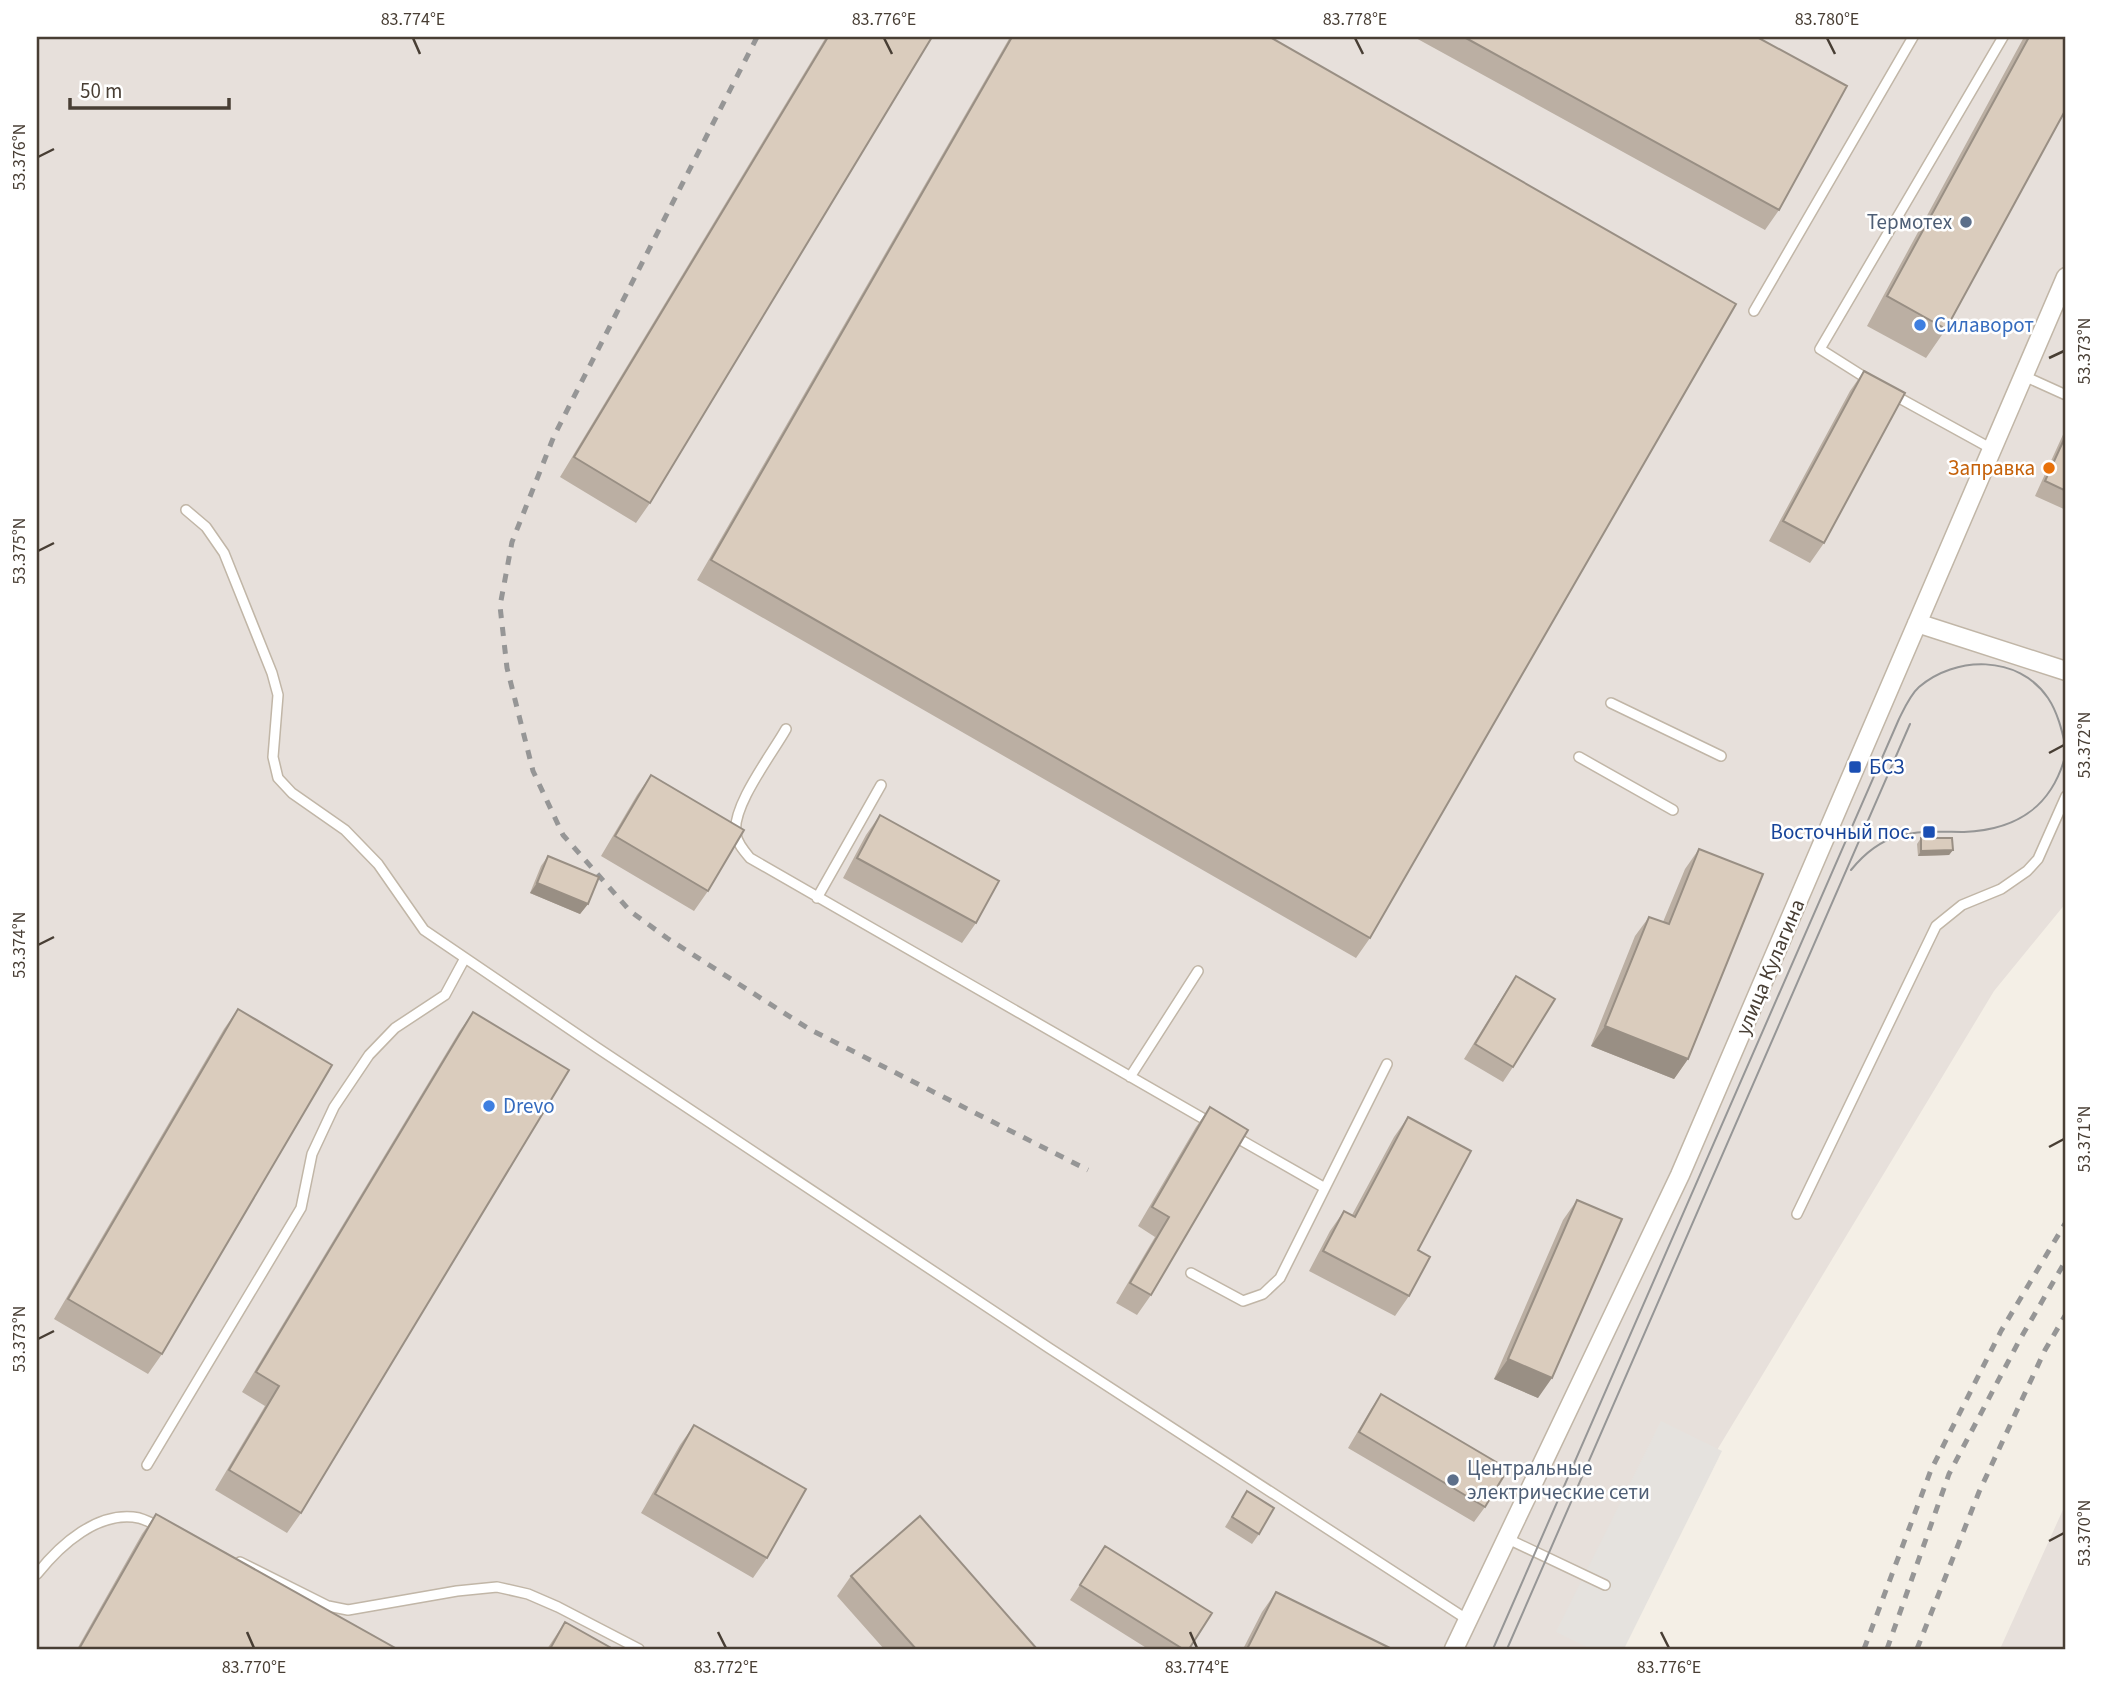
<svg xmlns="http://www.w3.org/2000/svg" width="2103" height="1686" font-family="'Source Sans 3',sans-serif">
	<rect width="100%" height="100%" fill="#f4efe6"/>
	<path fill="#e7e0db" d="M37 37H2066V903L1994 991 1597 1649H37Z
		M2066 1503V1649H2000Z"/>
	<path fill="#e5e2de" d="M1661 1421 1722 1451 1624 1649H1591L1556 1632Z"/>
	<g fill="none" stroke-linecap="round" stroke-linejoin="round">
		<g stroke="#c1b6a7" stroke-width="12">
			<path id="service" d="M1754 311 1913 37
				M2024 376 2066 395
				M1869 380 1820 349 2003 37
				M1892 394 1992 449
				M186 510 206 527 224 553 272 673 278 695 273 757 278 778 292 793 345 830 378 864 424 930 596 1047 1049 1348 1468 1620
				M1611 703 1721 756
				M786 729C772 754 731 807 736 834 737 843 744 851 750 858L1211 1123
				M1579 757 1673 810
				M817 898 881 785
				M1130 1077 1198 971
				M1232 1135 1325 1188
				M1797 1214 1936 926 1962 905 2001 889 2027 871 2038 859 2066 796
				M1191 1273 1243 1301 1263 1294 1280 1278 1387 1064
				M147 1465 301 1208 312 1154 334 1107 369 1055 395 1028 445 995 465 958
				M1508 1539 1605 1585
				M240 1562 328 1606 348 1610 457 1591 497 1587 528 1594 558 1607 639 1649
				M37 1574C60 1545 98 1510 139 1518 146 1520 154 1524 160 1527"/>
		</g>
		<g stroke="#c1b6a7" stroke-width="21">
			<path id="minor" d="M1917 623 2066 671
				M1454 1649 1680 1175 2066 277"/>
		</g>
		<use href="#service" stroke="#fff" stroke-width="9"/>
		<use href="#minor" stroke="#fff" stroke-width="18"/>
		<path stroke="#969696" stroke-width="2" d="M1851 870C1864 854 1880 841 1899 836 1919 830 1943 832 1964 832 2018 830 2053 806 2066 753
			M1493 1649 1899 719C1904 709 1910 695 1919 687 1955 656 2018 654 2048 698 2058 713 2062 731 2066 748
			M1507 1649 1910 724"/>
		<path stroke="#969696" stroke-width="5" stroke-dasharray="9 9" stroke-linecap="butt" d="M757 37 554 436 512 542 500 606 507 668 533 771 563 835 630 911 667 938 809 1029 1088 1170
			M1864 1649 1931 1470 2001 1331 2066 1222
			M1887 1649 1949 1474 2019 1341 2066 1260
			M1917 1649 1979 1492 2045 1350 2066 1314"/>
	</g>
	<path fill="#bbafa3" d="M826 37H932L650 503 636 523 560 477Z
		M1010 37H1270L1370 938 1356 958 697 580Z
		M1414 37H1757L1779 210 1765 230Z
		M2024 37H2066L1946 329 1926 358 1867 326Z
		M1864 371 1824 543 1810 563 1769 541 1850 391Z
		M2066 428V510L2035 496Z
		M651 775 708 891 694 911 601 856 637 795Z
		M880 815 976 923 962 943 843 878 866 835Z
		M1921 838 1953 850 1949 855 1918 856 1917 844Z
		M1699 849 1688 1059 1674 1079 1591 1046 1635 936 1649 917 1663 922 1685 869Z
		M548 856 588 904 580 914 530 893 541 866Z
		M1516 976 1513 1067 1503 1082 1464 1059 1506 991Z
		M238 1009 162 1354 148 1374 54 1319 224 1029Z
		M473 1012 301 1513 287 1533 215 1490 265 1406 242 1392 459 1032Z
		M1210 1107 1151 1295 1137 1315 1116 1303 1155 1237 1138 1226 1196 1127Z
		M1408 1117 1418 1250 1409 1296 1395 1316 1309 1271 1330 1231 1344 1211 1352 1215 1394 1137Z
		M1577 1200 1538 1398 1494 1379 1563 1220Z
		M1381 1394 1485 1507 1474 1522 1348 1448 1371 1409Z
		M694 1425 767 1558 753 1578 641 1513 680 1445Z
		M1247 1491 1259 1534 1252 1544 1225 1527Z
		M156 1514 397 1649H77L142 1534Z
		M1105 1546 1189 1649H1148L1070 1600Z
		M851 1576 1037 1649H884L837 1596Z
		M1276 1592 1392 1649H1243L1262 1612Z
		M565 1622 613 1649H547Z"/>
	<path fill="#998f84" d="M1953 850 1949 855 1918 856 1921 851Z
		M537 883 588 904 580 914 530 893Z
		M1605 1026 1688 1059 1674 1079 1591 1046Z
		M1508 1359 1552 1378 1538 1398 1494 1379Z"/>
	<path fill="#daccbd" stroke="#998f84" stroke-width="2" d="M828 37H932L650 503 574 457Z
		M1012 37H1270L1736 304 1370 938 711 560Z
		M1464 37H1757L1847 86 1779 210Z
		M2029 37H2066V109L1946 329 1887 296Z
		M1864 371 1905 393 1824 543 1783 521Z
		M2066 435V491L2045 481Z
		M651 775 744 830 708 891 615 836Z
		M880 815 999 881 976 923 857 858Z
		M1921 838H1952L1953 850 1921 851Z
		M1699 849 1763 874 1688 1059 1605 1026 1649 917 1669 924Z
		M548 856 599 877 588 904 537 883Z
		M1516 976 1555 999 1513 1067 1475 1044Z
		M238 1009 332 1065 162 1354 68 1299Z
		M473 1012 569 1070 301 1513 229 1470 279 1386 256 1372Z
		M1210 1107 1248 1130 1151 1295 1130 1283 1169 1217 1152 1207Z
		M1408 1117 1471 1151 1418 1250 1430 1257 1409 1296 1323 1251 1344 1211 1355 1217Z
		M1577 1200 1622 1219 1552 1378 1508 1359Z
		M1381 1394 1508 1469 1485 1507 1359 1432Z
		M694 1425 806 1489 767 1558 655 1494Z
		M1247 1491 1274 1508 1259 1534 1232 1517Z
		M156 1514 397 1649H79Z
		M920 1516 1037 1649H916L851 1576Z
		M1105 1546 1212 1613 1189 1649H1183L1080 1585Z
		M1276 1592 1392 1649H1247Z
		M565 1622 613 1649H550Z"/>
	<path fill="none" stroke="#483e34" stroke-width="2.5" d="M413 38 420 54M884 38 892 54M1355 38 1363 54M1827 38 1835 54M38 157 54 149M2049 358 2064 351M38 551 54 543M2049 753 2064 745M38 945 54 937M2049 1147 2064 1139M38 1339 54 1331M2049 1541 2064 1533M247 1632 254 1648M718 1632 726 1648M1190 1632 1197 1648M1661 1632 1669 1648"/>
	<g fill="#5c6f8a" stroke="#fff" stroke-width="2.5">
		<circle cx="1966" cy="222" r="7"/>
		<circle cx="1453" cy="1480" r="7"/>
	</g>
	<g fill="#3f7fe0" stroke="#fff" stroke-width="2.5">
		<circle cx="1920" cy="325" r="7"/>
		<circle cx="489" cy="1106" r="7"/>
	</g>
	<circle fill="#e8710a" stroke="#fff" stroke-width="2.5" cx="2049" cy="468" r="7"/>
	<g fill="#1a4fb4" stroke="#fff" stroke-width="2.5">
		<rect x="1848" y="760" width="14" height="14" rx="3.5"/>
		<rect x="1922" y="825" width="14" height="14" rx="3.5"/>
	</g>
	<g text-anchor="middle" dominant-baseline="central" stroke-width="5" stroke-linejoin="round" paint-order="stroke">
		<g font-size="21" fill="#4e5e75" stroke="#fff" text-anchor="end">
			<text x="1952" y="222">Термотех</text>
			<text x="1467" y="1468" text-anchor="start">Центральные<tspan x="1467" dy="24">электрические сети</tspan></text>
		</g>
		<g font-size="21" fill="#366cbe" stroke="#fff" text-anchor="start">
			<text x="1934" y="325">Силаворот</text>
			<text x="503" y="1106">Drevo</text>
		</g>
		<g font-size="21" fill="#c56008" stroke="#fff" text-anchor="end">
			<text x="2035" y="468">Заправка</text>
		</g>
		<g font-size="21" fill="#164399" stroke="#fff" text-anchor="start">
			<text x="1869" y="767">БСЗ</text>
			<text x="1915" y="832" text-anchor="end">Восточный пос.</text>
		</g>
		<g font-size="21" fill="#483e34" stroke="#fff">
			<text transform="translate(1770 967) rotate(-67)">улица Кулагина</text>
		</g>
	</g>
	<rect width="2103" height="1686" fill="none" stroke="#ffffff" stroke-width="77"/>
	<path d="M70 98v10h159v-10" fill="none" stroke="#483e34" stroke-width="3.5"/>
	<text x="80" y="98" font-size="21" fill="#483e34" stroke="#ffffff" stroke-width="5" paint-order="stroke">50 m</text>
	<rect x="38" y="38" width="2026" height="1610" fill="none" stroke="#483e34" stroke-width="2.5"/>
	<g font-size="18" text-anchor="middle" fill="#483e34">
		<text x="413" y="25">83.774°E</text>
		<text x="884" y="25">83.776°E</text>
		<text x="1355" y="25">83.778°E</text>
		<text x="1827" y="25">83.780°E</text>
		<text transform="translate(19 157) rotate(-90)" y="6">53.376°N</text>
		<text transform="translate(2084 351) rotate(-90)" y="6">53.373°N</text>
		<text transform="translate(19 551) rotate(-90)" y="6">53.375°N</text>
		<text transform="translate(2084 745) rotate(-90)" y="6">53.372°N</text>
		<text transform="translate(19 945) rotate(-90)" y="6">53.374°N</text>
		<text transform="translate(2084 1139) rotate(-90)" y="6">53.371°N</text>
		<text transform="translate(19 1339) rotate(-90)" y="6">53.373°N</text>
		<text transform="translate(2084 1533) rotate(-90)" y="6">53.370°N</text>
		<text x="254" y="1673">83.770°E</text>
		<text x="726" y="1673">83.772°E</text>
		<text x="1197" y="1673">83.774°E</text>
		<text x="1669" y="1673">83.776°E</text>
	</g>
</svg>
